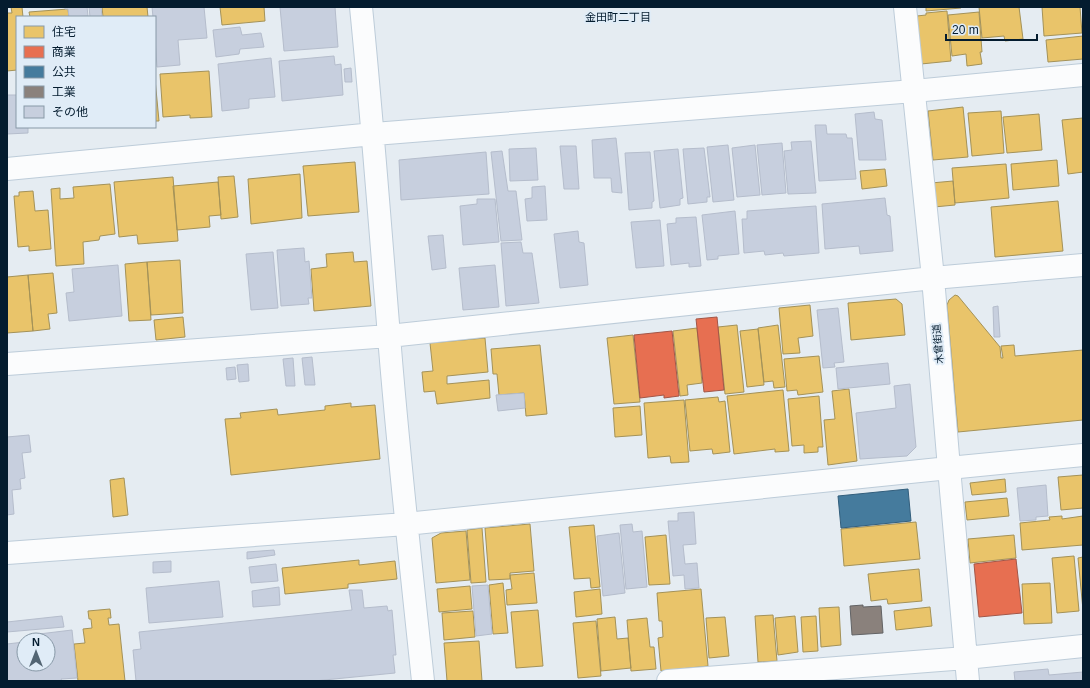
<svg xmlns="http://www.w3.org/2000/svg" width="1090" height="688" font-family="Arial,'Noto Sans JP',sans-serif">
	<rect width="100%" height="100%" fill="#e5ecf2"/>
	<path fill="#e9c46a" stroke="#a49258" d="M11 7H22L23 17H17V70L7 71V13H12Z
		M102 7H147L148 17H103Z
		M220 7H264L265 21 222 25Z
		M926 7H961V8L926 11Z
		M979 7H1019L1023 39 1005 41 1004 36 982 38Z
		M1042 7H1080L1082 33 1044 36Z
		M68 9 69 17H30L29 12Z
		M947 11 951 61 921 64 917 16 926 15V13Z
		M979 12 982 52H980L982 64 967 66 966 54 952 56 948 15Z
		M1083 36V59L1048 62 1046 40Z
		M209 71 212 117 190 118V115L163 117 160 74Z
		M155 79 159 121H155Z
		M963 107 968 157 933 160 928 111Z
		M1001 111 1004 153 972 156 968 113Z
		M1039 114 1042 150 1007 153 1003 117Z
		M1083 118V172L1068 174 1062 120Z
		M1057 160 1059 186 1013 190 1011 164Z
		M355 162 359 212 308 216 303 166Z
		M1006 164 1009 198 955 203 952 168Z
		M885 169 887 186 862 189 860 171Z
		M300 174 302 218 251 224 248 179Z
		M234 176 238 217 221 219 218 177Z
		M173 177 178 241 138 244 137 235 119 237 114 182Z
		M953 181 955 205 934 207 931 183Z
		M218 182 221 215 209 216 210 227 177 230 173 186Z
		M110 184 115 234 100 236 99 240 83 242 84 264 56 266 51 189 60 188V199L74 198 73 187Z
		M33 191 35 211 48 210 51 249 29 251V246L18 247 14 196H19V192Z
		M1058 201 1063 251 995 257 991 207Z
		M353 252 354 262 367 261 371 306 314 311 311 269 327 267 326 254Z
		M180 260 183 313 151 315 147 262Z
		M147 262 151 320 129 321 125 264Z
		M53 273 57 313 48 314 50 329 33 331 28 275Z
		M28 275 33 331 7 333V277Z
		M955 295 958 296 1000 347 1001 358H1003L1001 346 1014 345 1015 356 1083 350V420L958 432 947 305 949 300Z
		M896 299 902 304 905 335 851 340 848 303Z
		M810 305 813 336 798 338 800 353 783 354 779 308Z
		M183 317 185 337 156 340 154 320Z
		M737 325 744 392 725 394 718 327Z
		M778 325 785 387 774 388 773 381 764 382 758 328Z
		M697 328 702 383 687 385 688 395 680 396 673 331Z
		M758 329 764 385 747 387 740 331Z
		M633 335 640 402 614 404 607 338Z
		M485 338 488 372 447 376V384L489 380 490 398 437 404 435 391 424 392 422 372 433 371 430 343Z
		M540 345 547 414 526 416 524 393 499 395 497 374H493L491 349Z
		M819 356 823 392 798 395 797 390 787 391 784 359Z
		M849 389 857 461 828 465 824 420 835 419 832 391Z
		M783 390 789 451 775 452V449L734 454 727 396Z
		M819 396 823 447H818V452L804 453V445L792 446 788 399Z
		M718 397 719 402 725 401 730 452 713 454 712 449 690 451 685 400Z
		M684 400 689 462 671 463 670 456 648 458 644 403Z
		M351 403V407L375 405 380 459 231 475 225 419 241 418 240 413 277 409 278 415 325 410V406Z
		M640 406 642 435 615 437 613 408Z
		M1083 475V508L1061 510 1058 477Z
		M124 478 128 515 113 517 110 480Z
		M1005 479 1006 492 972 495 970 483Z
		M1007 498 1009 516 967 520 965 502Z
		M1062 516V519L1083 516V545L1022 550 1020 523 1050 520 1049 517Z
		M916 522 920 559 844 566 841 529Z
		M530 524 534 571 510 573V579L489 580 485 528Z
		M594 525 600 587 591 588 590 578 574 579 569 527Z
		M482 528 486 582 471 583 467 530Z
		M466 531 470 580 436 583 432 538 441 533Z
		M666 535 670 584 649 585 645 537Z
		M1014 535 1016 558 970 563 968 539Z
		M1074 556 1079 611 1057 613 1052 558Z
		M1083 557V610L1078 558Z
		M359 560V565L395 561 397 579 348 584V588L285 594 282 568Z
		M919 569 922 601 888 604 887 599 871 601 868 574Z
		M534 573 537 603 507 605 506 590 512 589 510 575Z
		M503 583 508 633 493 634 489 585Z
		M1050 583 1052 623 1024 624 1022 584Z
		M470 586 472 609 439 612 437 589Z
		M600 589 602 614 576 617 574 592Z
		M701 589 708 666 661 671 658 638 663 637 662 621H659L657 593Z
		M839 607 841 645 821 647 819 608Z
		M930 607 932 626 896 630 894 611Z
		M110 609 111 618H108L109 625 119 624 125 681H78L74 644 85 643 83 629 92 628 91 619H89L88 611Z
		M538 610 543 666 516 668 511 612Z
		M473 611 475 637 444 640 442 613Z
		M773 615 777 661 758 662 755 616Z
		M795 616 798 652 778 655 775 618Z
		M816 616 818 651 803 652 801 617Z
		M615 617 617 639 628 638 631 668 601 671 597 619Z
		M725 617 729 656 709 658 706 618Z
		M647 618 650 647H654L656 669 631 671 627 620Z
		M596 621 601 676 578 678 573 623Z
		M479 641 482 681H447L444 643Z"/>
	<path fill="#e76f51" stroke="#a35647" d="M717 317 724 390 704 392 696 319Z
		M672 331 679 396 664 398V395L640 398 634 335Z
		M1016 559 1022 613 979 617 974 564Z"/>
	<path fill="#457b9d" stroke="#325e7c" d="M908 489 911 521 841 528 838 496Z"/>
	<path fill="#8a817c" stroke="#626365" d="M863 605V607L881 606 883 633 852 635 850 606Z"/>
	<path fill="#c7cfde" stroke="#b5bdcc" d="M65 7H87L88 16 69 17 68 9H65Z
		M89 7H101L102 17H90Z
		M152 7H204L207 38 178 40 180 65 157 67 155 38V17H153Z
		M280 7H335L338 47 284 51Z
		M240 27 242 35 261 33 264 47 240 49 239 54 216 57 213 30Z
		M334 56 335 65 341 64 343 95 282 101 279 61Z
		M271 58 275 97 249 99V108L222 111 218 64Z
		M351 68 352 82H345L344 69Z
		M7 95H17V127H28V133L7 134Z
		M874 112 875 119 882 120 886 160H859L855 114Z
		M815 125H826L827 134H846L847 138H852L856 179 819 181Z
		M616 138 622 193 612 192 611 178H594L592 140Z
		M811 141 816 193 788 194 784 151 792 150 791 142Z
		M782 143 786 193 762 195 757 145Z
		M728 145 734 200 713 202 707 147Z
		M755 145 760 195 737 197 732 148Z
		M560 146H576L579 189H564Z
		M536 148 538 180 510 181 509 149Z
		M704 148 710 197H707V202L688 204 683 149Z
		M678 149 683 198 680 199V205L660 208 654 151Z
		M502 151 508 191H516L522 240 501 241 491 152Z
		M486 152 489 194 401 200 399 160Z
		M650 152 654 201 652 202V208L629 210 625 153Z
		M545 186 547 220 527 221 525 199 532 198V187Z
		M885 198 887 215 890 216 893 251 860 254 859 246 825 249 822 204Z
		M477 199H495L499 242 463 245 460 206 477 204Z
		M816 206 819 253 784 256 783 253 765 255 764 251 744 253 742 219H747V211Z
		M735 211 739 254 718 256V259L707 260 702 215Z
		M696 217 701 266 689 267V263L671 265 667 224 676 223V218Z
		M660 220 664 266 636 268 631 222Z
		M578 231 579 242 584 243 588 285 560 288 554 234Z
		M443 235 446 268 432 270 428 236Z
		M521 242 523 253H532L539 303 506 306 501 243Z
		M304 248 305 262 309 261 312 298H308L309 304 281 306 277 250Z
		M273 252 278 308 251 310 246 254Z
		M118 265 122 316 69 321 66 293 74 292 72 269Z
		M495 265 499 307 463 310 459 268Z
		M998 306 1000 337H994L993 307Z
		M838 308 844 362 834 363 835 367 823 368 817 310Z
		M312 357 315 385H305L302 358Z
		M293 358 295 386H286L283 359Z
		M888 363 890 384 838 389 836 368Z
		M248 364 249 381 239 382 237 365Z
		M235 367 236 379 227 380 226 368Z
		M910 384 916 447 907 456 860 459 856 413 896 408 894 386Z
		M524 393 525 408 498 411 496 395Z
		M29 435 31 452 22 453 25 478 20 479 21 489 12 490 14 514 7 515V437Z
		M1046 485 1048 516 1036 517V520L1020 521 1017 488Z
		M694 512 696 544 683 545 685 564 697 563 699 588 685 589 684 575 673 576 668 521H678V513Z
		M632 524 633 532 642 531 647 587 626 589 620 525Z
		M619 533 625 593 603 596 597 536Z
		M274 550 275 555 247 559V552Z
		M171 561V572L153 573V562Z
		M276 564 278 581 251 583 249 567Z
		M219 581 223 617 149 623 146 588Z
		M488 585 492 634 476 636 472 586Z
		M279 587 280 605 253 607 252 591Z
		M349 590H362L364 608 387 606 388 611 392 610 396 655H393L395 673 314 681H136L133 650 141 649 139 632 352 610Z
		M62 616 64 627 7 632V622Z
		M72 630 77 678 61 679 62 681H7V644L24 642V664H48V640H39V634Z
		M1048 669 1049 675 1083 672V681H1015L1014 672Z"/>
	<g fill="none" stroke-linecap="round" stroke-linejoin="round">
		<g stroke="#bdccd9" stroke-width="24">
			<path id="street" d="M361 7C372 117 380 226 389 336 398 451 411 566 423 681
				M905 7 933 278 949 468 968 681
				M7 169 374 134 914 91 1083 75
				M7 364 389 336 933 278 1083 265
				M7 553 406 524 949 468 1083 455
				M668 681 966 658 1083 646"/>
		</g>
		<use href="#street" stroke="#fbfcfd" stroke-width="22"/>
	</g>
	<g text-anchor="middle" dominant-baseline="central" stroke-width="4" stroke-linejoin="round" paint-order="stroke">
		<g font-size="10" fill="#041c2f" stroke="#e0ecf7">
			<text transform="translate(938 344) rotate(-95)">木曾街道</text>
		</g>
		<g font-size="11" fill="#041c2f" stroke="#e0ecf7">
			<text x="618" y="17">金田町二丁目</text>
		</g>
	</g>
	<rect width="1090" height="688" fill="none" stroke="#041c2f" stroke-width="16"/>
	<rect x="16" y="16" width="140" height="112" fill="#e0ecf7" stroke="#8899a7"/>
	<rect x="24" y="26" width="20" height="12" fill="#e9c46a" stroke="#8899a7"/>
	<text x="52" y="36" font-size="12" fill="#041c2f">住宅</text>
	<rect x="24" y="46" width="20" height="12" fill="#e76f51" stroke="#8899a7"/>
	<text x="52" y="56" font-size="12" fill="#041c2f">商業</text>
	<rect x="24" y="66" width="20" height="12" fill="#457b9d" stroke="#8899a7"/>
	<text x="52" y="76" font-size="12" fill="#041c2f">公共</text>
	<rect x="24" y="86" width="20" height="12" fill="#8a817c" stroke="#8899a7"/>
	<text x="52" y="96" font-size="12" fill="#041c2f">工業</text>
	<rect x="24" y="106" width="20" height="12" fill="#c7cfde" stroke="#8899a7"/>
	<text x="52" y="116" font-size="12" fill="#041c2f">その他</text>
	<g transform="translate(36 652)"><circle r="19" fill="#e0ecf7" stroke="#8899a7"/>
	<path d="M0-3L7 15L0 10L-7 15Z" fill="#536573"/>
	<text y="-6" font-size="11" font-weight="bold" text-anchor="middle" fill="#041c2f">N</text>
	</g>
	<path d="M946 34v6h91v-6" fill="none" stroke="#041c2f" stroke-width="2"/>
	<text x="952" y="34" font-size="12" fill="#041c2f" stroke="#e0ecf7" stroke-width="3" paint-order="stroke">20 m</text>
</svg>
